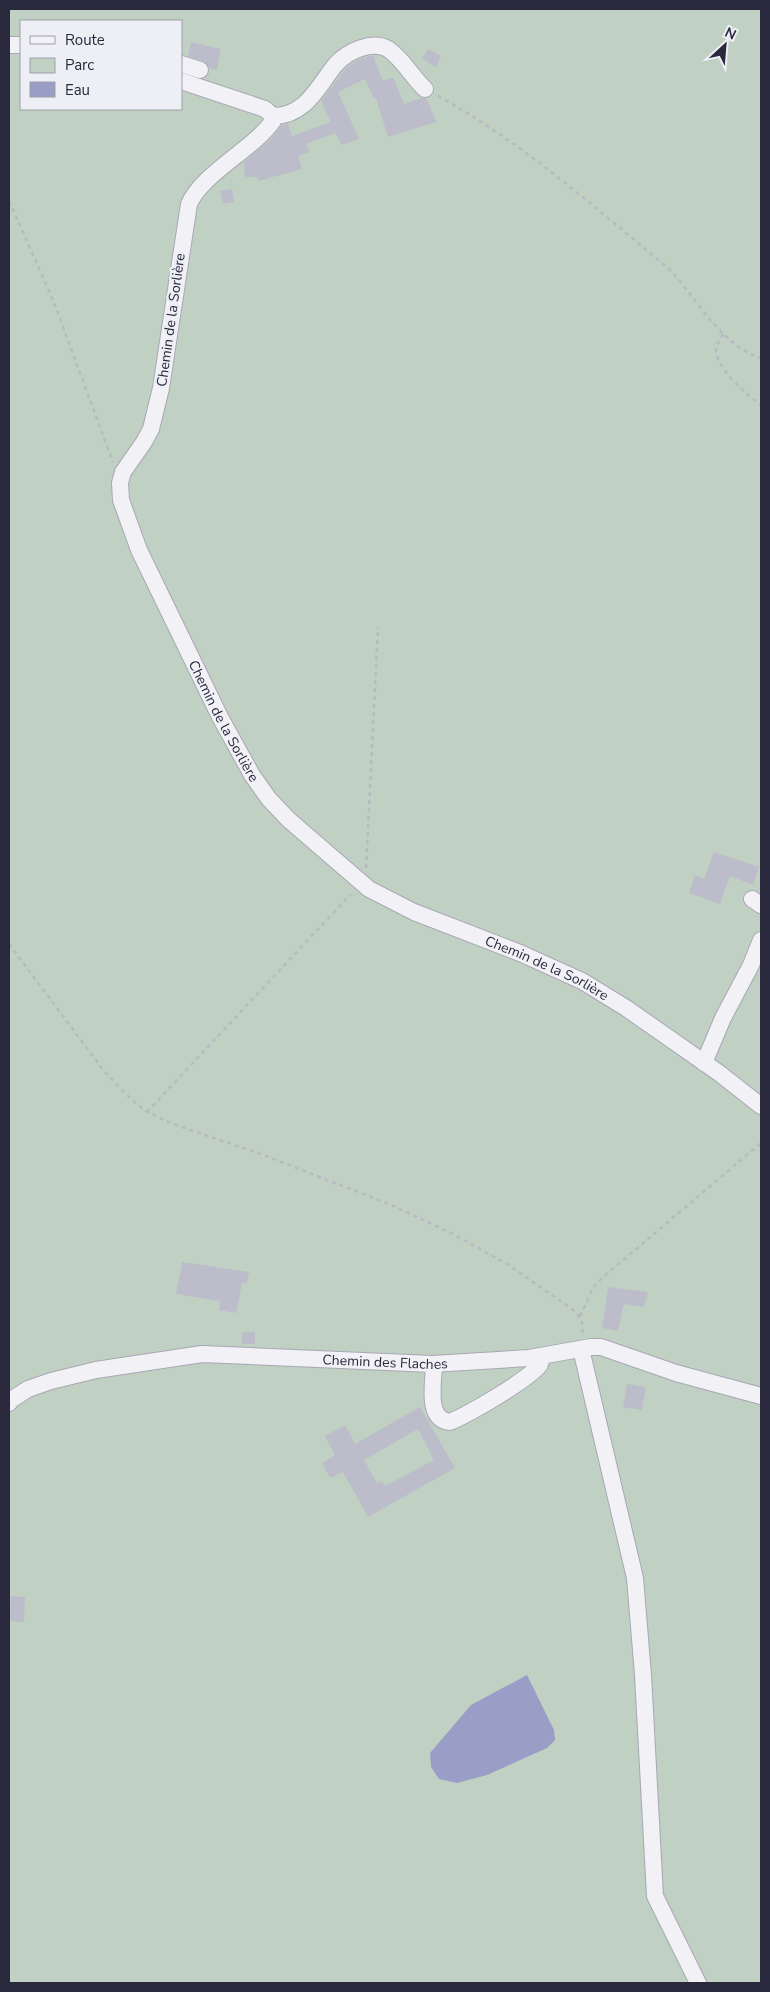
<svg xmlns="http://www.w3.org/2000/svg" width="770" height="1992" font-family="'Nunito Sans',sans-serif">
	<rect width="100%" height="100%" fill="#dfdee7"/>
	<path fill="#c0d1c3" fill-rule="evenodd" d="M9 9H761V1983H9ZM21 21H181V109H21Z"/>
	<path fill="#9a9dc6" d="M527 1675 554 1730 555 1740 547 1748 487 1775 457 1783 439 1779 431 1767 430 1753 471 1705Z"/>
	<path fill="#bcbcca" fill-rule="evenodd" d="M191 42 221 49 217 70 210 68 203 61 188 56Z
		M428 49 441 56 436 67 422 59Z
		M369 56H373L383 81 393 77 404 104 422 98 427 99 436 122 388 137 376 98 374 99 365 79 338 92 359 139 341 145 336 133 306 144 310 152 298 156 302 169 258 181 257 177H245L244 162 271 139 281 126 288 124 292 136 331 122 321 101 347 67 358 60Z
		M232 189 234 202 223 204 220 191Z
		M714 852 759 867 753 885 730 876 720 904 689 893 695 875 704 879Z
		M182 1262 249 1272 247 1283H242L236 1313 219 1310 220 1301 176 1294Z
		M608 1287 648 1292 644 1307 624 1304 618 1331 602 1328Z
		M242 1332H255V1344H242Z
		M627 1384 646 1387 642 1410 623 1407Z
		M420 1407 455 1468 368 1517 343 1472 330 1478 322 1463 335 1455 325 1436 345 1425 355 1444ZM418 1429 434 1460 385 1486 382 1481 377 1483 364 1460Z
		M11 1596 25 1597 24 1622 10 1621Z"/>
	<g fill="none" stroke-linecap="round" stroke-linejoin="round">
		<g stroke="#a8a7b4" stroke-width="18">
			<g id="minor">
				<path d="M9 45H21"/>
				<path d="M181 64 200 70"/>
				<path id="s1" d="M181 81 265 109 273 116V121C252 150 203 173 189 204L161 388 151 429 144 442 123 472 120 483 121 500 139 550 220 717 252 775 269 799 289 820 369 889 414 912 520 953 582 981 626 1008 719 1073 761 1106"/>
				<path d="M273 116C306 116 318 86 336 64 348 51 372 40 388 49 403 59 412 77 425 89"/>
				<path d="M752 899 761 905"/>
				<path d="M704 1063 723 1018 751 965 761 940"/>
				<path d="M581 1349 635 1578 643 1675 655 1896 698 1983"/>
				<path d="M434 1364C434 1381 425 1420 450 1422 471 1413 522 1383 538 1367 541 1364 541 1361 541 1356"/>
				<path id="s2" d="M9 1403 11 1400 28 1389 51 1381 96 1370 202 1354 432 1364 529 1358 591 1347H601L676 1373 761 1396"/>
			</g>
		</g>
		<path stroke="#b9b9c2" stroke-width="2.5" stroke-dasharray="4 4" stroke-linecap="butt" d="M438 96C522 142 594 207 668 268 696 297 721 346 761 358
			M9 201 53 300 113 462
			M723 334C721 338 717 344 716 348 715 369 747 394 761 405
			M366 868 378 627
			M9 944 104 1071 132 1100 147 1112 173 1124 258 1153 389 1204 451 1233 507 1264 572 1309C581 1317 584 1323 582 1334
			M147 1112 351 894
			M580 1316 593 1288 602 1278 761 1143"/>
		<use href="#minor" stroke="#f1f1f6" stroke-width="16"/>
	</g>
	<g text-anchor="middle" dominant-baseline="central" stroke-width="4.5" stroke-linejoin="round" paint-order="stroke">
		<g font-size="14" fill="#29283d" stroke="#eeeef5">
			<text transform="translate(171 320) rotate(-82)">Chemin de la Sorlière</text>
			<text stroke="none"><textPath href="#s1" startOffset="775">Chemin de la Sorlière</textPath></text>
			<text stroke="none"><textPath href="#s1" startOffset="1195">Chemin de la Sorlière</textPath></text>
			<text stroke="none"><textPath href="#s2" startOffset="385">Chemin des Flaches</textPath></text>
		</g>
	</g>
	<rect width="770" height="1992" fill="none" stroke="#29283d" stroke-width="20"/>
	<rect x="20" y="20" width="162" height="90" fill="#eeeef5" stroke="#9f9fab"/>
	<rect x="30" y="36" width="25" height="8" fill="#f1f1f6" stroke="#9f9fab"/>
	<text x="65" y="45" font-size="15" fill="#29283d">Route</text>
	<rect x="30" y="58" width="25" height="15" fill="#c0d1c3" stroke="#9f9fab"/>
	<text x="65" y="70" font-size="15" fill="#29283d">Parc</text>
	<rect x="30" y="82" width="25" height="15" fill="#9a9dc6" stroke="#9f9fab"/>
	<text x="65" y="95" font-size="15" fill="#29283d">Eau</text>
	<g transform="translate(725 45) rotate(26)" stroke="#eeeef5" stroke-width="4" paint-order="stroke">
	<path d="M0-4L9 19L0 12L-9 19Z" fill="#29283d"/>
	<text y="-8" font-size="14" font-weight="bold" text-anchor="middle" fill="#29283d">N</text>
	</g>
</svg>
